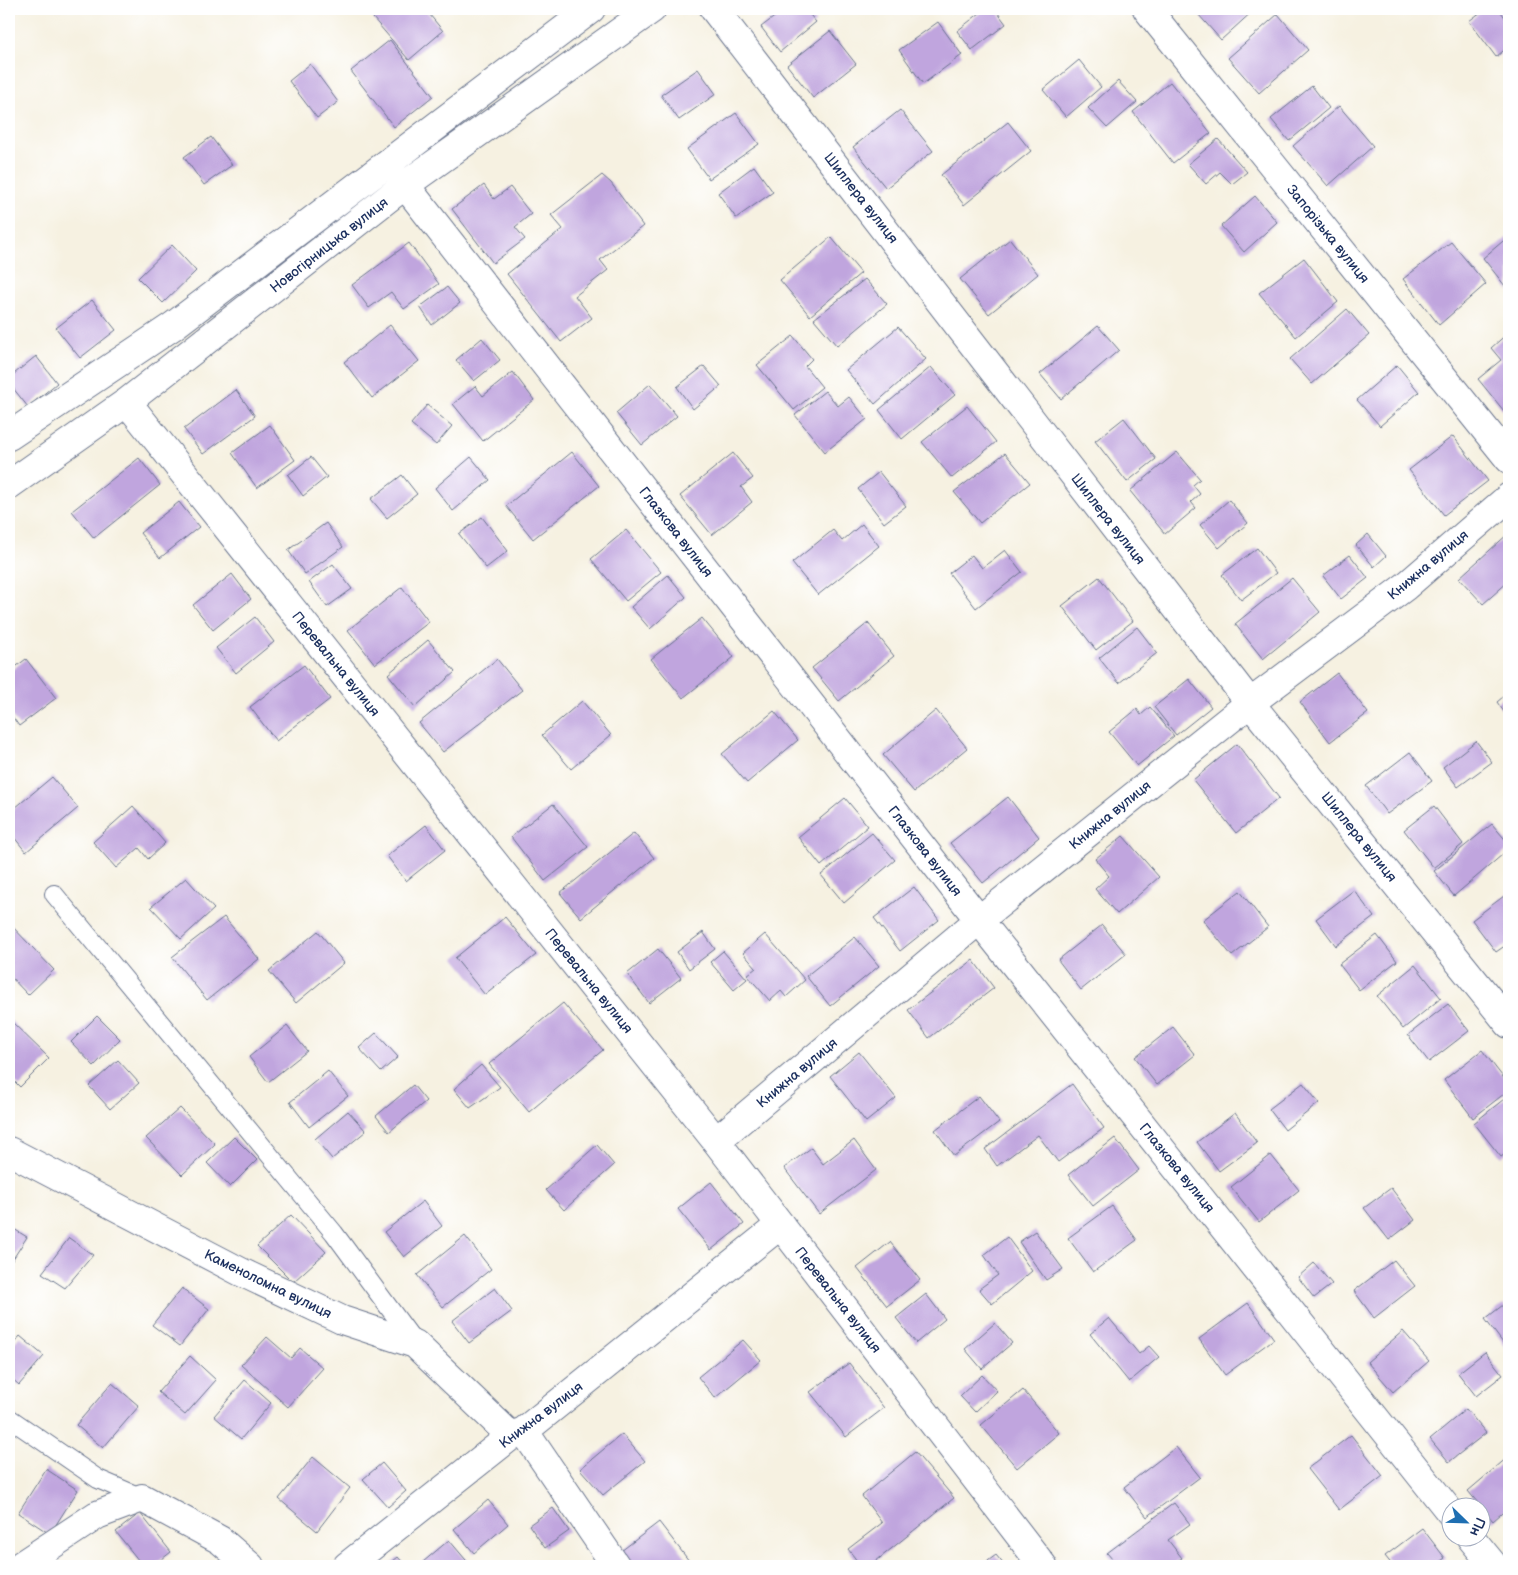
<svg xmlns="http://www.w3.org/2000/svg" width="1518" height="1575" font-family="'Balsamiq Sans',sans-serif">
	<rect width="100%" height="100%" fill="#fff"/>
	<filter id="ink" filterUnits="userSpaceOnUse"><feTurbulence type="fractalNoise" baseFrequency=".02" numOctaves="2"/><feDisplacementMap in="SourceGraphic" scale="10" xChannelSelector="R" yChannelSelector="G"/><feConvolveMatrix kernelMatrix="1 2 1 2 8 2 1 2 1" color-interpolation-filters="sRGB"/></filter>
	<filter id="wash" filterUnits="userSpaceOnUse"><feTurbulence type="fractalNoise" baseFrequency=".0096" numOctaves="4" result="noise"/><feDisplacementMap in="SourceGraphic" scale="20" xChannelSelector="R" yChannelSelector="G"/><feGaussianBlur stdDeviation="1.12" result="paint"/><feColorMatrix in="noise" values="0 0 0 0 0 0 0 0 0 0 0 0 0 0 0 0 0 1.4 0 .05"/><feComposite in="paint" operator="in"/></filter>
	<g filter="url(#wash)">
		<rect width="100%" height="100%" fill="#f6f1e1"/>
		<g id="blocks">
			<path fill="#c0a5de" d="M384 9H425L443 31 409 60 373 18Z
				M785 9H805L816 22 780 52 761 27Z
				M985 9H995L1006 24 972 50 957 31Z
				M1205 9H1252L1254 10 1221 40 1198 14Z
				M1485 9H1499L1509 23V46L1496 57 1469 21Z
				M1278 14 1308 50 1259 93 1228 58Z
				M938 22 962 55 923 84 899 50Z
				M830 31 856 64 813 98 787 65Z
				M390 40 433 96 394 127 351 71Z
				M1079 60 1101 87 1066 117 1043 90Z
				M310 64 338 102 317 118 289 81Z
				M698 69 716 94 679 120 661 95Z
				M1118 81 1137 102 1107 128 1088 108Z
				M1170 82 1211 133 1173 163 1133 112Z
				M1312 86 1329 108 1289 141 1271 119Z
				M1339 106 1373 146 1328 186 1293 146Z
				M900 110 933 151 886 188 853 147Z
				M736 113 759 144 709 179 687 149Z
				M1008 122 1031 151 964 205 941 175Z
				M211 137 232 165 204 185 184 157Z
				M1218 139 1247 172 1232 184 1220 172 1206 184 1188 164Z
				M754 166 773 192 736 218 718 193Z
				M602 175 611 183 643 226 600 260 608 270 575 296 592 318 561 342 507 274 563 229 551 215Z
				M484 185 494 199 510 187 531 214 515 227 525 239 493 263 452 209Z
				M1255 196 1277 222 1244 252 1221 226Z
				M1509 236V291L1483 258Z
				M831 237 861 273 810 316 780 280Z
				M1010 239 1038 274 989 314 960 279Z
				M1451 242 1486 284 1439 325 1403 279Z
				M409 243 439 284 404 309 391 292 369 308 352 285Z
				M172 245 196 271 163 303 138 278Z
				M1304 258 1338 302 1296 337 1259 293Z
				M865 279 887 304 837 346 814 319Z
				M447 287 460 303 432 325 420 307Z
				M92 300 116 330 80 358 56 328Z
				M1347 309 1369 335 1312 384 1290 359Z
				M390 325 419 361 372 398 344 362Z
				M1098 326 1119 350 1061 399 1040 374Z
				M898 327 926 359 875 404 846 370Z
				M1509 332V406L1504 411 1478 379 1501 360 1491 348Z
				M793 336 812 359 805 366 822 387 794 410 757 365Z
				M482 338 500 360 474 381 456 360Z
				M36 356 57 383 28 407 9 383V378Z
				M1397 365 1419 392 1380 426 1357 400Z
				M704 366 721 386 693 409 677 387Z
				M931 367 955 395 902 439 879 410Z
				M513 372 534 400 483 441 453 404 475 386 483 396Z
				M650 384 677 416 642 445 616 413Z
				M236 390 255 416 203 454 184 429Z
				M825 391 838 406 849 397 867 419 825 452 795 415Z
				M427 405 452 426 436 445 411 424Z
				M967 406 996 442 952 478 922 442Z
				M1124 418 1156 459 1127 482 1095 441Z
				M270 425 295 460 257 488 232 453Z
				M1453 436 1488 481 1444 515 1409 470Z
				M572 452 599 486 533 539 506 506Z
				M1177 452 1200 479 1193 485 1200 494 1191 502 1196 508 1165 534 1130 491Z
				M733 453 753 478 741 487 752 502 712 535 680 496Z
				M1005 453 1030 483 980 523 954 492Z
				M311 457 327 477 303 496 288 475Z
				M471 457 490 480 453 511 435 488Z
				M139 458 160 485 94 538 72 511Z
				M879 472 906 506 884 523 858 489Z
				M402 475 417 494 387 518 371 499Z
				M1229 500 1248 523 1219 548 1200 525Z
				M179 502 199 527 160 558 140 533Z
				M482 517 508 551 486 568 459 534Z
				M326 523 343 547 305 574 288 550Z
				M862 524 879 546 818 595 792 563 833 530 842 541Z
				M626 530 661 572 626 601 591 559Z
				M1509 533V581L1483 604 1459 578Z
				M1368 534 1386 556 1374 567 1356 545Z
				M1257 548 1276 573 1241 600 1222 575Z
				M1005 550 1022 572 976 608 949 573 972 555 982 568Z
				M1350 555 1368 578 1341 599 1323 576Z
				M333 564 352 589 327 607 309 582Z
				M232 574 251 599 213 630 193 605Z
				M668 575 686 597 650 629 631 607Z
				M1099 577 1133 621 1096 650 1062 606Z
				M1292 578 1320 612 1263 659 1235 624Z
				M402 587 429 622 375 664 348 630Z
				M255 617 274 642 236 673 216 648Z
				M702 618 734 657 683 698 651 659Z
				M868 623 894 656 839 701 812 668Z
				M1137 627 1157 653 1119 683 1099 658Z
				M428 640 455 672 415 707 388 674Z
				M26 659 56 698 19 726 9 712V672Z
				M497 659 522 690 443 752 419 723Z
				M304 665 330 699 276 741 250 707Z
				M1337 673 1368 713 1330 742 1300 702Z
				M1189 679 1211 707 1176 735 1154 707Z
				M1509 692V719L1497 702Z
				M582 701 611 735 571 769 542 735Z
				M1150 707 1174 736 1137 766 1109 732 1137 709 1141 715Z
				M936 710 967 748 914 792 883 755Z
				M774 711 798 740 747 783 722 754Z
				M1476 741 1492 762 1458 787 1443 767Z
				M1237 744 1279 798 1236 833 1193 780Z
				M1410 752 1432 781 1387 814 1366 786Z
				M52 777 78 808 26 852 9 831V813Z
				M1008 797 1039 837 983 883 950 843Z
				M845 798 868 826 821 866 798 837Z
				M553 804 588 847 545 881 511 837Z
				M133 806 165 843 148 859 139 848 116 868 93 842Z
				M1434 806 1463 844 1434 868 1404 830Z
				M1492 824 1509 844V849L1454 896 1434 871Z
				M426 825 445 850 406 881 387 856Z
				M634 833 654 858 581 918 560 893Z
				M872 833 895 860 844 903 821 875Z
				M1123 836 1159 877 1117 914 1095 889 1109 876 1095 859Z
				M186 878 214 909 181 939 151 907Z
				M914 887 939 920 900 951 874 918Z
				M1354 890 1374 917 1336 946 1316 919Z
				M1240 891 1268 927 1232 956 1203 920Z
				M1508 893 1509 943 1496 952 1472 920Z
				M224 917 259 959 207 1000 172 957Z
				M505 917 536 955 485 995 455 958Z
				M9 923 54 970 28 995 9 975Z
				M1102 925 1126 954 1081 990 1058 960Z
				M318 931 344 963 296 1003 269 971Z
				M703 932 715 949 689 969 677 952Z
				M765 934 805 980 786 997 781 991 770 1001 747 975 756 968 743 953Z
				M1377 935 1397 961 1359 990 1339 964Z
				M855 937 879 966 830 1006 806 976Z
				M658 949 681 978 649 1003 627 974Z
				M723 951 747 979 734 990 710 962Z
				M973 960 994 988 929 1038 908 1010Z
				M1415 965 1441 998 1403 1029 1377 996Z
				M563 1003 603 1050 529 1112 489 1064Z
				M1448 1004 1469 1031 1429 1062 1408 1035Z
				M97 1016 120 1039 94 1066 71 1042Z
				M9 1019 49 1058 20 1087 9 1076Z
				M287 1026 307 1051 268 1082 249 1057Z
				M1173 1027 1195 1055 1157 1085 1135 1057Z
				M376 1033 398 1057 381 1072 359 1048Z
				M1482 1050 1509 1085V1090L1473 1118 1444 1080Z
				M859 1052 896 1098 866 1122 830 1076Z
				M118 1060 139 1083 110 1109 89 1086Z
				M481 1065 500 1087 470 1108 454 1089Z
				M328 1071 348 1096 309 1127 290 1102Z
				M1303 1083 1319 1103 1285 1130 1269 1109Z
				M1072 1084 1104 1128 1058 1162 1038 1135 997 1166 985 1149Z
				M413 1085 426 1101 389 1132 376 1116Z
				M1509 1095V1151L1501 1157 1474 1123Z
				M979 1096 999 1122 954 1156 935 1130Z
				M180 1108 215 1144 182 1175 146 1138Z
				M348 1111 366 1131 332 1159 315 1139Z
				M1235 1113 1257 1143 1219 1171 1197 1142Z
				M234 1137 257 1160 230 1187 207 1163Z
				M1115 1138 1139 1170 1093 1206 1068 1175Z
				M854 1140 876 1170 819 1214 784 1168 811 1148 823 1164Z
				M597 1145 614 1165 564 1210 546 1190Z
				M1271 1155 1299 1190 1259 1222 1231 1187Z
				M711 1182 744 1224 711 1250 678 1209Z
				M1391 1188 1415 1220 1389 1240 1364 1208Z
				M423 1201 442 1226 404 1257 384 1232Z
				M1112 1206 1137 1240 1093 1272 1068 1238Z
				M291 1215 326 1252 293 1282 257 1246Z
				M9 1226 27 1237 9 1265Z
				M1035 1231 1063 1269 1046 1280 1019 1242Z
				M465 1236 491 1269 443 1307 417 1275Z
				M1007 1237 1032 1271 992 1304 979 1289 998 1275 984 1255Z
				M69 1238 93 1255 65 1288 42 1273Z
				M890 1242 920 1280 887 1306 857 1268Z
				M1394 1260 1415 1286 1374 1318 1354 1291Z
				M1314 1263 1332 1284 1314 1298 1298 1277Z
				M182 1288 209 1309 180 1346 152 1325Z
				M495 1288 512 1311 469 1343 452 1321Z
				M926 1294 945 1319 916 1343 896 1318Z
				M1248 1303 1274 1339 1225 1375 1199 1339Z
				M1503 1305 1509 1313V1351L1485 1319Z
				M1109 1318 1139 1354 1149 1346 1159 1357 1129 1382 1090 1334Z
				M995 1323 1012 1343 982 1369 965 1349Z
				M1403 1331 1429 1361 1393 1392 1367 1362Z
				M20 1336 44 1356 19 1385 9 1376V1349Z
				M267 1337 291 1358 300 1348 323 1368 288 1407 241 1365Z
				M743 1340 761 1360 715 1398 698 1377Z
				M1485 1352 1503 1375 1476 1396 1458 1373Z
				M190 1356 216 1380 185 1415 158 1392Z
				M849 1363 884 1408 846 1437 810 1392Z
				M982 1375 997 1391 975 1412 960 1396Z
				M245 1380 271 1403 241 1439 214 1416Z
				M112 1383 139 1406 103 1448 76 1425Z
				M1023 1390 1059 1433 1017 1468 981 1425Z
				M1466 1409 1486 1433 1449 1462 1430 1439Z
				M622 1434 645 1461 603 1495 580 1469Z
				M1351 1435 1383 1476 1339 1510 1307 1469Z
				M1176 1447 1200 1477 1147 1517 1124 1487Z
				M915 1452 954 1498 870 1566H861L848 1549 882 1523 862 1496Z
				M313 1457 350 1488 317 1531 279 1499Z
				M1508 1457 1509 1507 1493 1521 1468 1491Z
				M382 1463 406 1491 388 1507 363 1479Z
				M46 1469 78 1490 50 1534 18 1513Z
				M488 1500 508 1524 474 1553 454 1529Z
				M1174 1503 1190 1524 1168 1540 1182 1558 1170 1566H1118L1107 1553Z
				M553 1508 569 1531 545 1548 529 1525Z
				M140 1513 171 1552 153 1566H143L116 1532Z
				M659 1522 693 1566H633L621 1551Z
				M1422 1528 1445 1558 1434 1566H1393L1385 1556Z
				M449 1540 471 1566H426L423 1562Z
				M996 1555 1005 1566H981Z
				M398 1557 406 1566H387Z"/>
		</g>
	</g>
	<g filter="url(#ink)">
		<use href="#blocks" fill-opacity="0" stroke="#68738c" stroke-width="1"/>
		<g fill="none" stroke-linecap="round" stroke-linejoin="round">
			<g stroke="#68738c" stroke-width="20">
				<path id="service" d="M54 894 334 1233 415 1343
					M9 1418 98 1479 142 1498"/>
			</g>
			<g stroke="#68738c" stroke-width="30">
				<path id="minor" d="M714 9 1250 703 1509 1024
					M1147 9 1509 459
					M405 185 979 920 1450 1512
					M127 402 716 1141 1043 1566
					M9 436 173 326 591 9
					M9 485 127 402 405 185 652 9
					M716 1141 979 920 1250 703 1406 586 1509 497
					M9 1151 241 1272 342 1320 415 1344 511 1436
					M524 1431 616 1566
					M1471 1538 1494 1566
					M20 1566 97 1515 142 1498 220 1540 250 1566
					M347 1566 511 1436 524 1431 780 1225"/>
			</g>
			<use href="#service" stroke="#fff" stroke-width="18"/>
			<use href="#minor" stroke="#fff" stroke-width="28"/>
		</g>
	</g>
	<g text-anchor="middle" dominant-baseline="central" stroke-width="5" stroke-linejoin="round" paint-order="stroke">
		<g font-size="14" fill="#1b2f5e" stroke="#fff">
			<text transform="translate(861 198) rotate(52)">Шиллера вулиця</text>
			<text transform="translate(1328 234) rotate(51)">Запорізька вулиця</text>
			<text transform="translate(329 245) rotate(-38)">Новогірницька вулиця</text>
			<text transform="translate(1108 519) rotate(52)">Шиллера вулиця</text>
			<text transform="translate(676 532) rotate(52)">Глазкова вулиця</text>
			<text transform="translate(1428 565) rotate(-40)">Книжна вулиця</text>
			<text transform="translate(336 664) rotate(51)">Перевальна вулиця</text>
			<text transform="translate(1110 815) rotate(-39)">Книжна вулиця</text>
			<text transform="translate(1359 837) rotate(51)">Шиллера вулиця</text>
			<text transform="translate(925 851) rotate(52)">Глазкова вулиця</text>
			<text transform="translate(589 981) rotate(51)">Перевальна вулиця</text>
			<text transform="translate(797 1073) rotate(-40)">Книжна вулиця</text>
			<text transform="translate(1177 1168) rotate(51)">Глазкова вулиця</text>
			<text transform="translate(268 1284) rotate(26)">Каменоломна вулиця</text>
			<text transform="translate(838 1300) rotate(52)">Перевальна вулиця</text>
			<text transform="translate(541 1415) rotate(-37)">Книжна вулиця</text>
		</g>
	</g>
	<rect width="1518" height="1575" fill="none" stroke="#fff" stroke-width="30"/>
	<g transform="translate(1466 1522) rotate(113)"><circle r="24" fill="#ffffff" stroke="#a4acbf"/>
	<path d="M0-4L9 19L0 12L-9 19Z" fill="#1f6fb2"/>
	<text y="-8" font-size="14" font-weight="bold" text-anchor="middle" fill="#1b2f5e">Пн</text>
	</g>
</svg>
